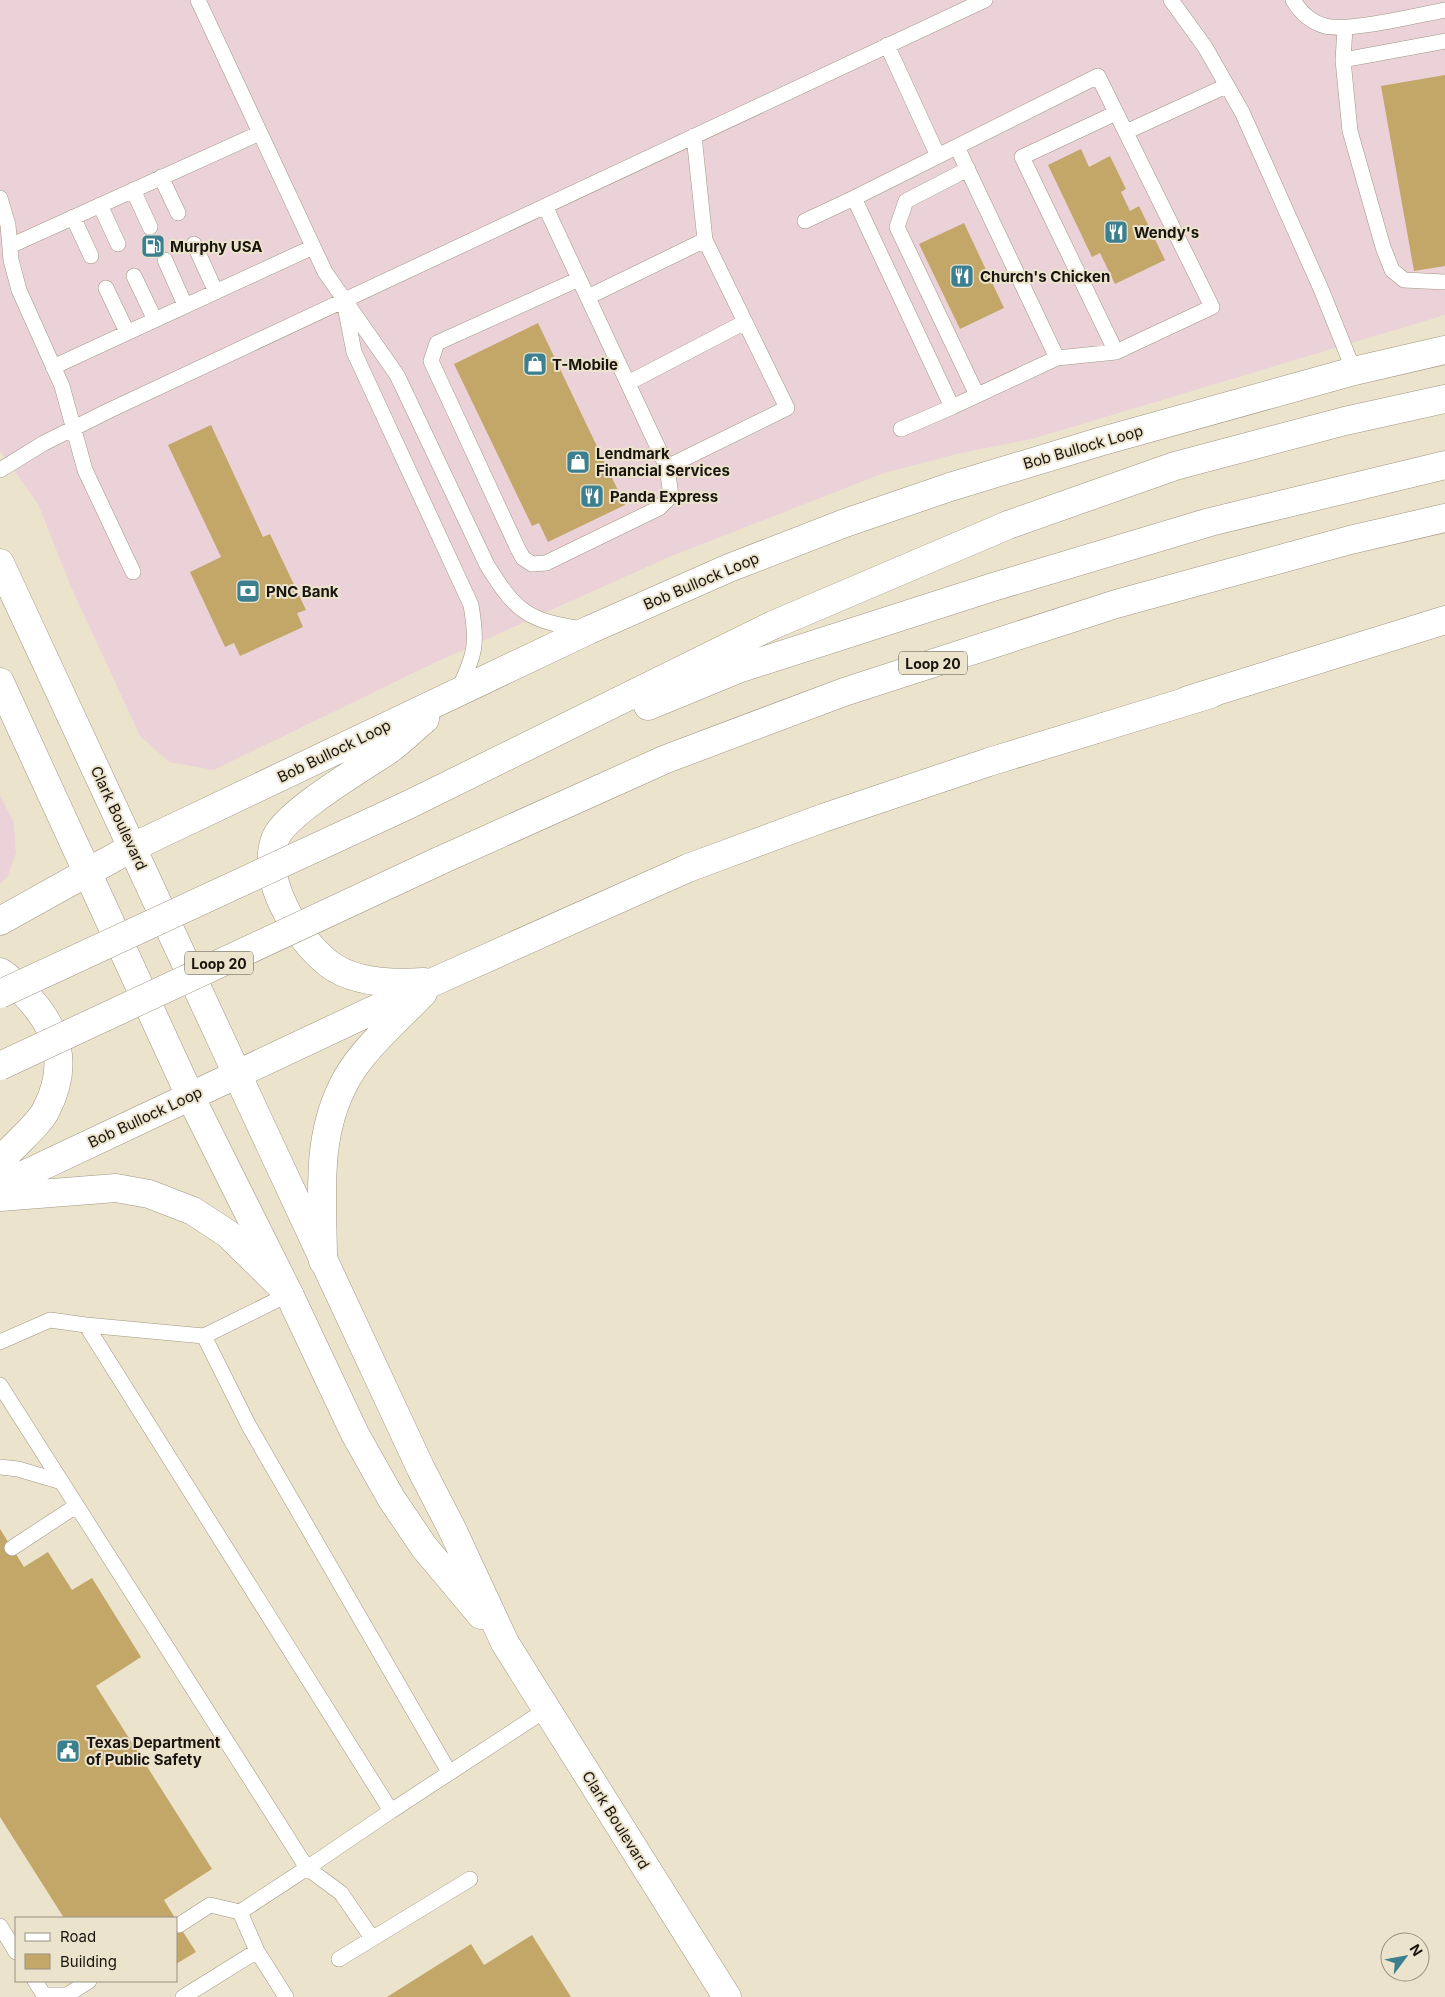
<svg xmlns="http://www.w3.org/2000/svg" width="1445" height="1997" font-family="Inter,sans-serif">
	<rect width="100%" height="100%" fill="#ece3cd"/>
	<path fill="#ebd2d9" d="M0 0H1445V315L1032 439 961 453 884 473 669 557 436 662 214 770 169 762 140 736 71 587 38 504 0 451Z
		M0 795 14 823 16 853 8 876 0 884Z"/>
	<path fill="#c2a768" d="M1445 75V266L1414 271 1381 86Z
		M1081 149 1089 167 1110 156 1126 189 1121 192 1130 211 1139 206 1165 260 1115 284 1100 253 1092 257 1048 165Z
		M964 223 1004 308 960 329 919 244Z
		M538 323 625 505 548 542 539 523 532 526 454 364Z
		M211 425 263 537 270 534 306 610 297 613 303 627 240 656 234 643 225 647 190 572 221 557 168 445Z
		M0 1529 24 1567 48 1552 72 1590 92 1578 141 1657 96 1686 212 1869 164 1900 175 1918H64L0 1817Z
		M176 1921 196 1952 176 1964Z
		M532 1935 571 1997H387L471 1944 484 1965Z"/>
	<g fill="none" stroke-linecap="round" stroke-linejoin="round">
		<g stroke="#9f9682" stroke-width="16">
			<path id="service" d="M198 0 325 272 397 375 487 565C516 612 528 621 583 629
				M1171 0 1205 47 1242 112 1321 289 1354 371
				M1293 0C1300 12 1311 22 1325 26 1349 32 1418 15 1445 10
				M1345 28 1343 60 1445 41
				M887 45 938 156
				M1343 60 1350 131 1383 247 1392 270 1404 280 1445 282
				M1098 76 1212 307 1116 352 1057 358 952 407 854 198Z
				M1126 132 1226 86
				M694 136 705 240
				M957 147 1057 358
				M968 169 906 201 897 227 977 395
				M161 177 178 213
				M133 190 150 227
				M0 198 8 225 11 260 19 290 62 386 85 470 133 572
				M100 205 118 244
				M545 206 667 467 671 496 659 508 546 563 532 564 523 558 518 549 431 361 437 343 579 279
				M73 217 91 256
				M805 221 854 198
				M194 244 216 292
				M10 246 260 133
				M165 260 185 305
				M134 276 155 320
				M106 288 127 332
				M588 297 705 240 787 408 667 467
				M345 306 354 352 471 605C478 645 475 654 458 691
				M1116 352 1022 157 1116 113
				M53 367 313 247
				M628 383 745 322
				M901 429 952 407
				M0 470 44 443 108 411 985 0
				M86 1325 204 1336 289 1294
				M204 1336 249 1426 449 1772
				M0 1342 50 1320 86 1325 391 1811 307 1868 341 1893 372 1938
				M0 1385 307 1868 240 1912
				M0 1467 18 1469 62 1482
				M12 1548 76 1506
				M391 1811 547 1709
				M179 1925 210 1905 240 1912 257 1951 286 1997
				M0 1926 16 1952
				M339 1959 470 1879
				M35 1981 44 1995H67L89 1981
				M183 1997 257 1951"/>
		</g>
		<g stroke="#9f9682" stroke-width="29">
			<path id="tertiary" d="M237 1074 421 1469 452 1529 505 1643 727 1997
				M190 1096 289 1294 355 1434 391 1498 424 1547 481 1615"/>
		</g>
		<g stroke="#9f9682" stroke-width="29">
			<path id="secondary" d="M0 563 237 1074
				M0 682 190 1096
				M0 921 133 847 589 630 729 568 845 523 950 487 1099 442 1354 371 1445 350
				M0 972C8 976 16 986 23 992 58 1027 70 1064 46 1110 40 1124 11 1147 0 1162
				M424 982C395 984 354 983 329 964 297 939 259 879 276 837 288 811 364 767 390 749 402 740 413 729 425 719
				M0 1186 433 982 688 868 823 818 989 762 1211 694
				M0 1197 116 1188 149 1194 193 1211 228 1234 289 1294
				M323 1261C323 1198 314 1136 347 1078 363 1049 399 1018 423 993"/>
		</g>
		<g stroke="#9f9682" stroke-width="29">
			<path id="motorway" d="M1188 700 1445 620
				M648 706 738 669 993 587 1210 522 1445 465
				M410 804 773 625 1008 525 1175 466 1345 421 1445 399
				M439 861 666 759 844 692 1116 604 1350 540 1445 518"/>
		</g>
		<use href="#service" stroke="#fff" stroke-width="15"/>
		<use href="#tertiary" stroke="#fff" stroke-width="28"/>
		<use href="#secondary" stroke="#fff" stroke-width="28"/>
		<use href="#motorway" stroke="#fff" stroke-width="28"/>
		<g stroke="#9f9682" stroke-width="29" stroke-linecap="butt">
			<path id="motorway-bridge" d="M0 994 410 804
				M0 1066 439 861"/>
		</g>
		<use href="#motorway-bridge" stroke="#fff" stroke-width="28"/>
	</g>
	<defs>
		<g id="restaurant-square" transform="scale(1.25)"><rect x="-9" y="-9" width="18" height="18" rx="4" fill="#3c808f" stroke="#ece3cd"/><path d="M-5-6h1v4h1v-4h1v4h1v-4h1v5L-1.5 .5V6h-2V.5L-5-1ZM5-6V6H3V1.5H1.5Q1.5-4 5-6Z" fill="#fff"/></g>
		<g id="fuel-square" transform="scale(1.25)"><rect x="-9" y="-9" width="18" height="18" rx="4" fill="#3c808f" stroke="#ece3cd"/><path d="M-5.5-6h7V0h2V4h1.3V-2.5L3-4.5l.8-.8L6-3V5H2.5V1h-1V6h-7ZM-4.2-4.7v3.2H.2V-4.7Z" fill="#fff"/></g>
		<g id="shop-square" transform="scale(1.25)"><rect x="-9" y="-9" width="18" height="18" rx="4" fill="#3c808f" stroke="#ece3cd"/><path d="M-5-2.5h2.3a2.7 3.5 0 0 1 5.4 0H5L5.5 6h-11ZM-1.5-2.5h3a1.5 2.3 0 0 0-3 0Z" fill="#fff"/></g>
		<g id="bank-square" transform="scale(1.25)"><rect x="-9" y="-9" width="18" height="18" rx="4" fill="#3c808f" stroke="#ece3cd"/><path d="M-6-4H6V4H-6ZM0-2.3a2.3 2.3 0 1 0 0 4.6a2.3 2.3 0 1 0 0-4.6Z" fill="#fff"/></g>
		<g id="civic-square" transform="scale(1.25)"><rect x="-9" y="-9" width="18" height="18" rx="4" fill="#3c808f" stroke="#ece3cd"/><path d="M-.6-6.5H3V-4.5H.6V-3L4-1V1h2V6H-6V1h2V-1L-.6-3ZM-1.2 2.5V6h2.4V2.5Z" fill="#fff"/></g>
	</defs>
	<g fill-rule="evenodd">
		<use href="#restaurant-square" x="1116" y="232"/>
		<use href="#fuel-square" x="153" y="246"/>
		<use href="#restaurant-square" x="962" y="276"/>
		<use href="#shop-square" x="535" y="364"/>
		<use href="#shop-square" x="578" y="462"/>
		<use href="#restaurant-square" x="592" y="496"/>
		<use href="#bank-square" x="248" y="591"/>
		<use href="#civic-square" x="68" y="1751"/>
	</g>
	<g text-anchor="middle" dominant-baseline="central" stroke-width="4" stroke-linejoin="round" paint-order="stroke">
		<g fill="#ece3cd" stroke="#585347" stroke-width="1">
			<rect x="899" y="651.5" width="68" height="23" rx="4"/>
			<rect x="185" y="951.5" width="68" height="23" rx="4"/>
		</g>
		<g font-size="14" font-weight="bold" fill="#19150e">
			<text x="933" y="663">Loop 20</text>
			<text x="219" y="963">Loop 20</text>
		</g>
		<g font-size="15" font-weight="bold" fill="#19150e" stroke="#ece3cd" text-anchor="start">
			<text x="1134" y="232">Wendy's</text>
			<text x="170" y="246">Murphy USA</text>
			<text x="980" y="276">Church's Chicken</text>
			<text x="552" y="364">T-Mobile</text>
			<text x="596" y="453">Lendmark<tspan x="596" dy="17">Financial Services</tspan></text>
			<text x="610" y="496">Panda Express</text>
			<text x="266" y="591">PNC Bank</text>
			<text x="86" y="1742">Texas Department<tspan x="86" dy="17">of Public Safety</tspan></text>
		</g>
		<g font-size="15" fill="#19150e" stroke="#ece3cd">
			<text transform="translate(1083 447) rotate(-16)">Bob Bullock Loop</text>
			<text transform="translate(701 581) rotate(-23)">Bob Bullock Loop</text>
			<text transform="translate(334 751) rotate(-26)">Bob Bullock Loop</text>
			<text transform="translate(119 818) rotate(65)">Clark Boulevard</text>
			<text transform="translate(145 1117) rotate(-25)">Bob Bullock Loop</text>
			<text transform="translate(616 1820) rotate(58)">Clark Boulevard</text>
		</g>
	</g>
	<rect x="15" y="1917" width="162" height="65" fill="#ece3cd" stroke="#989181"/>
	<rect x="25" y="1933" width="25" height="8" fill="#ffffff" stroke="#989181"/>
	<text x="60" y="1942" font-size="15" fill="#19150e">Road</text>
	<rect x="25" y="1954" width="25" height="15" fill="#c2a768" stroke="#989181"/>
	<text x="60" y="1967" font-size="15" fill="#19150e">Building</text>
	<g transform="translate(1405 1957) rotate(58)"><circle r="24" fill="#ece3cd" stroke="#989181"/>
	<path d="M0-4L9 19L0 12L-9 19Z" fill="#3c808f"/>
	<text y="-8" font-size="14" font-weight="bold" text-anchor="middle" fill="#19150e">N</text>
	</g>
</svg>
